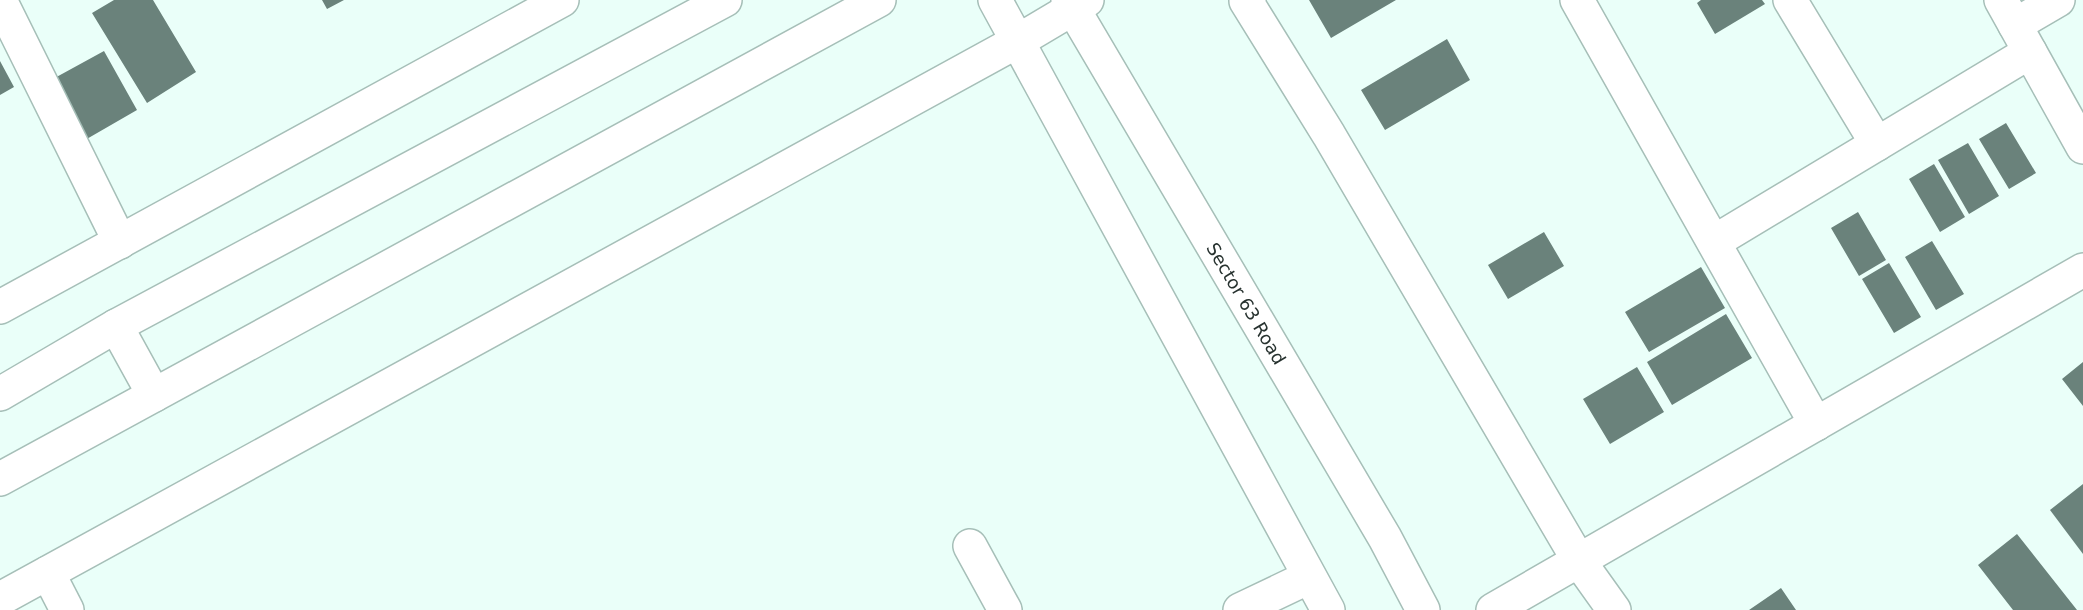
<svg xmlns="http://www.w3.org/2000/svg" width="2083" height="610" font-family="'DejaVu Sans',sans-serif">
	<rect width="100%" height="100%" fill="#eafff9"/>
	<path fill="#6a827b" d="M114 0H153L196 72 147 103 92 13Z
		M322 0H344L327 9Z
		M1309 0H1396L1331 38Z
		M1701 0H1762L1765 4 1715 34 1697 3Z
		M1447 39 1470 80 1385 130 1361 90Z
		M104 51 137 110 85 140 51 80Z
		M0 61 14 87 0 95Z
		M2006 123 2036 173 2009 189 1979 139Z
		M1968 143 1999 196 1969 214 1938 160Z
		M1934 164 1965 217 1940 232 1909 179Z
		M1858 212 1886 260 1859 276 1831 228Z
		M1544 232 1564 266 1508 299 1488 265Z
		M1932 241 1964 294 1936 310 1905 257Z
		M1889 263 1921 317 1894 333 1862 279Z
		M1701 267 1725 308 1649 352 1625 312Z
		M1726 314 1752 358 1672 405 1647 362Z
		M2083 362V406L2062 379Z
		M1637 367 1664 412 1610 444 1583 399Z
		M2083 484V554L2050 510Z
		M2017 534 2077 610H2013L1978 565Z
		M1781 588 1796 610H1749Z"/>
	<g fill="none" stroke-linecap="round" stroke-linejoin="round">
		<g stroke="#a6bfb8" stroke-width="36">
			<g id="minor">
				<path d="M0 0 120 242"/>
				<path d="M995 0 1328 610"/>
				<path id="s1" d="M1068 0 1385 538 1423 610"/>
				<path d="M1249 0 1246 1 1329 135 1579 561 1614 610"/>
				<path d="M1577 0 1816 424"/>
				<path d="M1790 0 1877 144"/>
				<path d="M2001 0 2083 147"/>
				<path d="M2015 25 2058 0"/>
				<path d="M1714 242 2030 52"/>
				<path d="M0 307 562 0"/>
				<path d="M116 326 154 395"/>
				<path d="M0 394 116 326 725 0"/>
				<path d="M0 479 879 0"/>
				<path d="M970 546 1005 610"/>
				<path d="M48 573 67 610"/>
				<path d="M0 599 1018 41 1087 0"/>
				<path d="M1240 610 1309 577"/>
				<path d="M1493 610 2083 270"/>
			</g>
		</g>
		<use href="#minor" stroke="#fff" stroke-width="33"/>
	</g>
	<g text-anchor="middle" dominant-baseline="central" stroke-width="5" stroke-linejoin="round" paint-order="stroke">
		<g font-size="18" fill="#27322f" stroke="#fff">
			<text stroke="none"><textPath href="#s1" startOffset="352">Sector 63 Road</textPath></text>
		</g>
	</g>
</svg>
